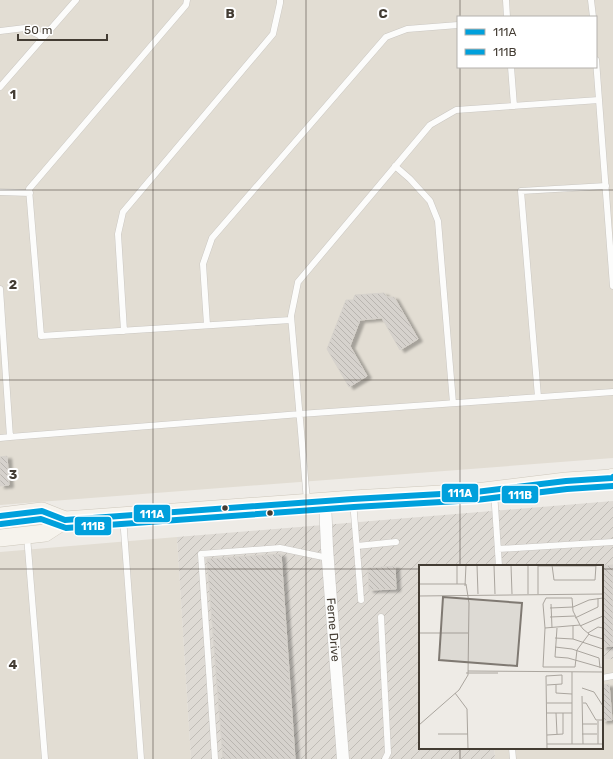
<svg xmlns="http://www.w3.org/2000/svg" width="613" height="759" font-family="Rubik,sans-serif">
	<defs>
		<pattern id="industrial-furrows" width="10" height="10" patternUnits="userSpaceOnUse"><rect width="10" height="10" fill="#dedad4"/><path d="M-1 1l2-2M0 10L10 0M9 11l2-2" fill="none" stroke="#c0bcb6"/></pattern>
		<pattern id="building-back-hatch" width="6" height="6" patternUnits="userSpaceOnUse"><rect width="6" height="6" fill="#d6d2cd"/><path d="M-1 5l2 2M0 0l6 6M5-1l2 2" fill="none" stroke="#b9b5b0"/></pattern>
		<filter id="shadow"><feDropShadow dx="4.5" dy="2.5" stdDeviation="1" flood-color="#0004"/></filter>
	</defs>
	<rect width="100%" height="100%" fill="#eeebe6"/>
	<path fill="#e2ddd3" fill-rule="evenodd" d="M0 0H613V458L0 505ZM458 17H596V67H458Z
		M177 537 191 759H0V552Z
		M613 659V759H495L494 748H602V660Z"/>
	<path fill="url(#industrial-furrows)" d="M613 501V659L602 660V566H420V748H494L495 759H191L177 537Z"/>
	<path fill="url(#building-back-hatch)" stroke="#d6d2cc" filter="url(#shadow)" d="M384 293 387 297H394L418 339 400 350 382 318 360 320 350 346 367 376 349 387 327 349 346 300H353L355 295Z
		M7 456 9 485 0 486V457Z
		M281 554 295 759H223L207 559Z
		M613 565V646L602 647V566Z
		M395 566 396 589 369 590 368 568Z
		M609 684 612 720 602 721V685Z"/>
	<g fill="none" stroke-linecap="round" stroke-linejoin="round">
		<g stroke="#cac7c2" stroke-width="7">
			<path id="service" d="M187 0 186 5 29 189 41 336 291 320
				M506 0 507 17
				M591 0 593 17
				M0 31 25 28 43 37
				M596 60 613 286
				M511 67 514 106
				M0 87 76 0
				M395 166 410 179 430 201 438 221 453 403
				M0 192 30 193
				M0 289 10 437 300 414 613 392
				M207 325 203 264 212 238 386 37 407 29 458 25
				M124 331 118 234 123 212 273 34 280 3V0
				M538 397 521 191 606 186
				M0 438 10 437
				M494 491 499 566
				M307 501 291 316 298 282 430 125 456 110 599 100
				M353 501 361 600
				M123 517 141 759
				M27 536 45 759
				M357 546 396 542
				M498 549 613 542
				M381 617 388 753 385 759
				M602 678 613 676
				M512 748 513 759
				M215 759 201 554 280 548 328 558"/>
		</g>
		<g stroke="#cac7c2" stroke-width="13">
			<g id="minor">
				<path id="s1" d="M325 501 327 548 343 759"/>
			</g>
		</g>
		<g stroke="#cec8bd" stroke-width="18">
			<path id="secondary" d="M0 516 42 511 65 520 353 499 476 492 566 481 612 478 613 477
				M0 538 45 533 65 520"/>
		</g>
		<use href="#service" stroke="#fcfcfb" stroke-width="6"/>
		<use href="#minor" stroke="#fcfcfb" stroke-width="12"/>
		<use href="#secondary" stroke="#f6f3ed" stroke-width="17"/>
		<g stroke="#fff" stroke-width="9">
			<path id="bus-1" d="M0 516 42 511 65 520 353 499 476 492 566 481 612 478 613 477"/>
		</g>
		<g stroke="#fff" stroke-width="9">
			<path id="bus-2" d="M1 524 41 519 66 528 354 507 476 500 567 489 613 486"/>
		</g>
		<use href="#bus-1" stroke="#00a0dc" stroke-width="6"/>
		<use href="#bus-2" stroke="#00a0dc" stroke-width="6"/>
	</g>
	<path fill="none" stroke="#433c33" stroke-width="1" stroke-opacity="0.55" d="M153 0V759M306 0V759M460 0V17M460 67V566M0 190H613M0 380H613M0 569H420M602 569H613M460 748V759"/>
	<g fill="#433c33" stroke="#fff" stroke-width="1.5">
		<circle cx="225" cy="508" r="3.5"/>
		<circle cx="270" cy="513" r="3.5"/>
	</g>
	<g text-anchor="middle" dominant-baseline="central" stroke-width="4" stroke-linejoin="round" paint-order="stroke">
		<g font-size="12" fill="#433c33" stroke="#fff">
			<text stroke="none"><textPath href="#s1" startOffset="129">Ferne Drive</textPath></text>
		</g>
	</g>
	<g transform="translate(419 565)">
		<rect width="184" height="184" fill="#eeebe6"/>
		<path fill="none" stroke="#aaa59e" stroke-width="1" d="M38 0V19M58 0 59 29M75 0 76 29M92 0 93 29M109 0V29M133 0 135 15H176L177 0M119 1H177M119 1V29M0 19H47M46 21 47 0M0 31 184 29M132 39 133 63M131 43 154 42 170 35 184 33M131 52 156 51M156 53 179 42V33M154 61V74M161 61 184 51M126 63 161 60M138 63 136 92 149 93 184 103M0 68H49M169 68 179 62 184 63M170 69 158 85 156 102H124L126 63 124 39 127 33H153L154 46 161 60 164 64 170 69 171 70 184 74M136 73 154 74 184 84M136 82 153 84 180 93 181 103M49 106 184 107M153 107V179M47 108H79M128 120 143 119V110L127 111 128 184M137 120V128L153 129M163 123 175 127 184 141M36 128 48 144 49 184M163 131 164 179M128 138H153M164 138H167L177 155H184M128 148H153M137 148 138 169M163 159H178M0 160 40 125 49 110 50 38 47 19M19 169H49M163 169H178M128 170 144 169V148M128 179H184M179 179V156"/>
		<path fill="#7f7972" fill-opacity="0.15" stroke="#7f7972" stroke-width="2" d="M24 32 103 38 98 101 20 95Z"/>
		<rect width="184" height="184" fill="none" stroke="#433c33" stroke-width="2"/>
	</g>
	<g font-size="13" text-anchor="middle" font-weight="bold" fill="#433c33" stroke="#fff" stroke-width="4" stroke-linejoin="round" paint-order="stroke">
		<text x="230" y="18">B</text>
		<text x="383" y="18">C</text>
		<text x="13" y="99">1</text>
		<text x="13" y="289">2</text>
		<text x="13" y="479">3</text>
		<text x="13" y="669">4</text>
	</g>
	<g stroke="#fff" stroke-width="1.5">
		<rect x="441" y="483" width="38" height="20" rx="4" fill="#00a0dc"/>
		<rect x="501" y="485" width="38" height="19" rx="4" fill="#00a0dc"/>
		<rect x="133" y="504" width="38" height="19" rx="4" fill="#00a0dc"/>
		<rect x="74" y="516" width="38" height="20" rx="4" fill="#00a0dc"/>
	</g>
	<g font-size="11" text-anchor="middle" font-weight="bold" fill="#fff">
		<text x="460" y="497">111A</text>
		<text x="520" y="499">111B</text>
		<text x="152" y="518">111A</text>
		<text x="93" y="530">111B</text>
	</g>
	<rect x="457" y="16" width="140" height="52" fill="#ffffff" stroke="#b4b1ad"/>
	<rect x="465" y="29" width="20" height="6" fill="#00a0dc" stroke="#b4b1ad"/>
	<text x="493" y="36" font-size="12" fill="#433c33">111A</text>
	<rect x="465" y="49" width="20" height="6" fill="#00a0dc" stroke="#b4b1ad"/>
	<text x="493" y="56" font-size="12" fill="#433c33">111B</text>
	<path d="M18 34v6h89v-6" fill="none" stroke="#433c33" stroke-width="2"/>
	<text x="24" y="34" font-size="12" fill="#433c33" stroke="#ffffff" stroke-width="3" paint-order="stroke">50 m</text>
</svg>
